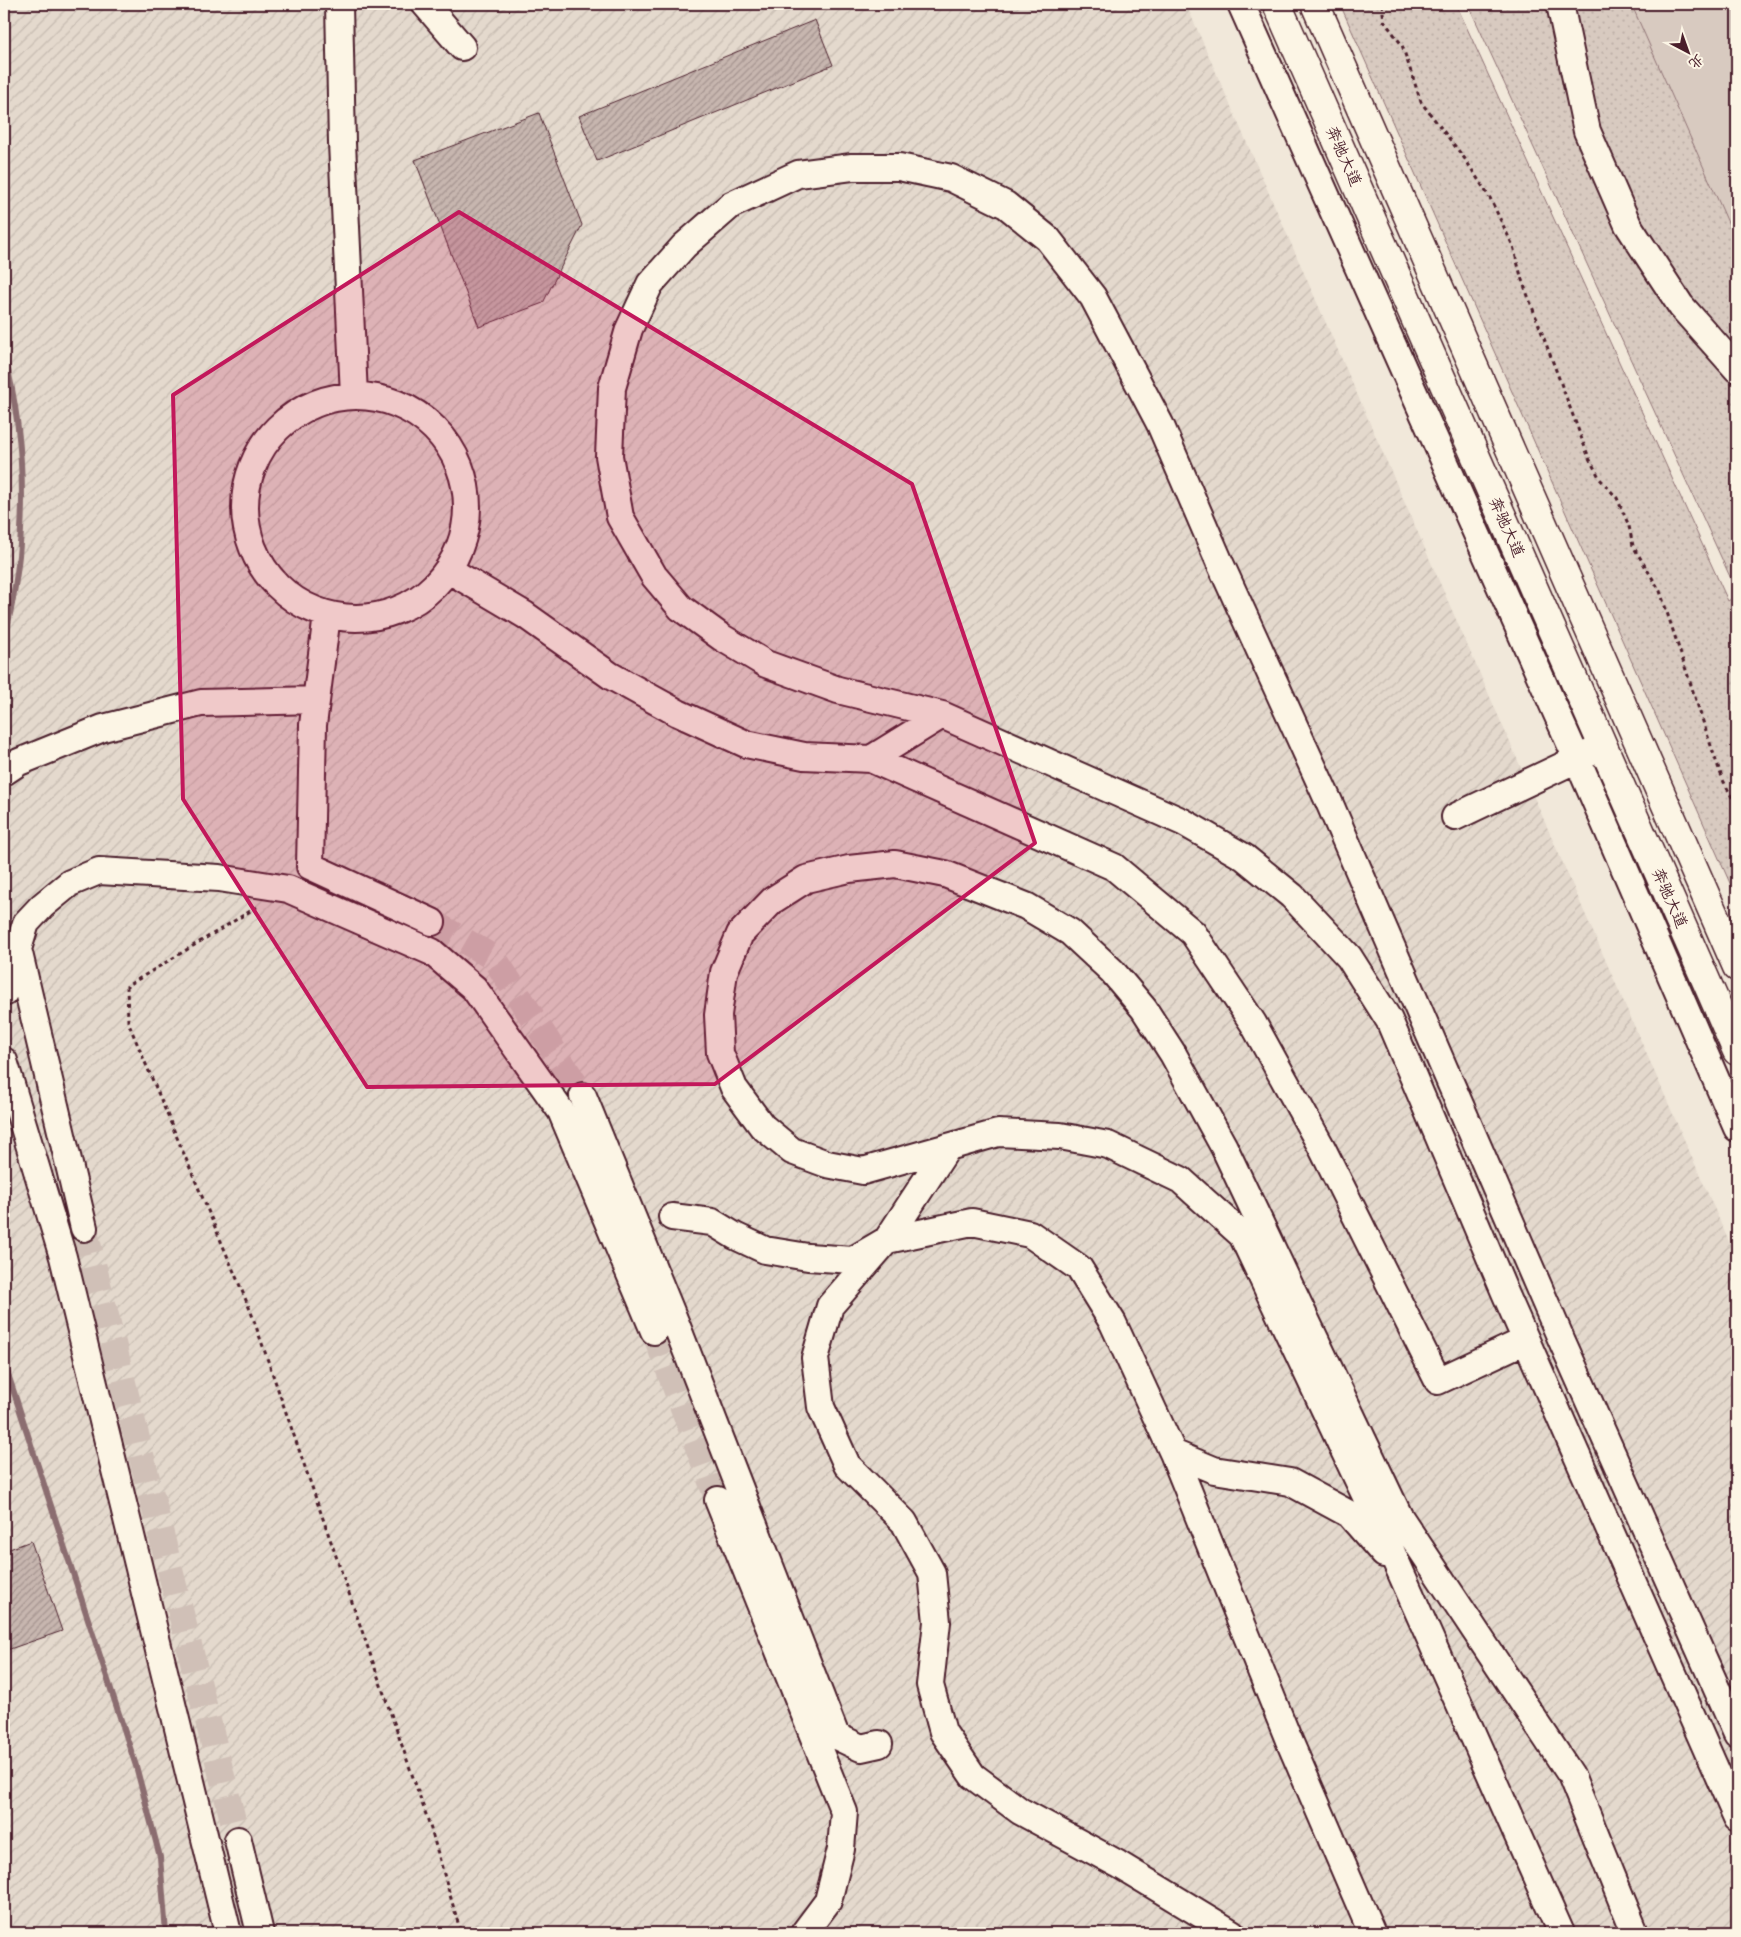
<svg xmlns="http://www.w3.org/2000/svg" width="1741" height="1937" font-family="Sriracha,'LXGW WenKai TC',sans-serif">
	<defs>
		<pattern id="industrial-furrows" width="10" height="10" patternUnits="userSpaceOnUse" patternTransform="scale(1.25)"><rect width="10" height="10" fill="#e4d9cd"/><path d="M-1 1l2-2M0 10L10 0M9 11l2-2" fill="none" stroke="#c5bab0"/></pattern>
		<pattern id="grass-dots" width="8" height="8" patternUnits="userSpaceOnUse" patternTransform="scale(1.25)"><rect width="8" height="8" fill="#d8cac0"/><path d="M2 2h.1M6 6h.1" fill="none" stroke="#bbada5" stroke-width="1.8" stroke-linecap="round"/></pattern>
		<pattern id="building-hatch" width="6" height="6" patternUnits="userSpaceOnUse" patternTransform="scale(1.25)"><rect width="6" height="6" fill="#c7b6af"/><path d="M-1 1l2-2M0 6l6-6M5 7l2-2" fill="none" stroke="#a4938f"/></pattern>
	</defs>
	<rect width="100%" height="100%" fill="#f1e8da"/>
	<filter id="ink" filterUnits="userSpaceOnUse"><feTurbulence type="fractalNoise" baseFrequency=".02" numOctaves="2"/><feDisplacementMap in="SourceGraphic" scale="10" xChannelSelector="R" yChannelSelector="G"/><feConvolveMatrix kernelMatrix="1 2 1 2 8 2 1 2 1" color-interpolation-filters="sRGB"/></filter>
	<g filter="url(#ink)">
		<path fill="url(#industrial-furrows)" d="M4 4H1186L1737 1260V1933H4Z"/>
		<path fill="url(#grass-dots)" stroke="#917476" d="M1340 4H1456L1728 601 1737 595V899Z
			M1468 4H1737V592Z"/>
		<path fill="#d8cac0" stroke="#917476" d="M1633 4H1737V243L1634 10Z"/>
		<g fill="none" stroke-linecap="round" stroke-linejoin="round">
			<path stroke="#8b6d6f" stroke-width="6" d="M4 353C28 447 28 546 4 640
				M4 1362 136 1766 160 1857 166 1933"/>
		</g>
		<path fill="url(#building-hatch)" stroke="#4a1f2b" d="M815 20 833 65 597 161 579 116Z
			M539 113 582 225 543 303 479 327 415 160Z
			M31 1541 62 1631 4 1651V1551Z"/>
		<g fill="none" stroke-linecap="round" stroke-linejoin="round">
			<path stroke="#d0c0b7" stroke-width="26" stroke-dasharray="26 13" stroke-linecap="butt" d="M432 922 494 958 583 1096
				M84 1228 238 1840
				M654 1331 718 1500"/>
			<g stroke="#4a1f2b" stroke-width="30">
				<path id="minor" d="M339 4 342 143 354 395
					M425 4 462 47
					M1241 4 1577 759 1737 1128
					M1560 4 1587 131 1628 225 1681 306 1737 369
					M245 507a111 111 0 1 1 222 0a111 111 0 1 1-222 0Z
					M449 570 525 615 611 676 678 713 746 744 804 756 871 759 942 715
					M327 615 313 725 310 866 432 922
					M871 759 1114 867 1193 933 1253 1023 1322 1148 1438 1381 1526 1340
					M4 772 19 762 103 728 201 703 316 700
					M1455 817 1592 752
					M4 993 18 950
					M4 1061 63 1257 228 1933
					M583 1096 676 1324 836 1736 861 1748 879 1744
					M672 1217 712 1222 735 1236 765 1250 808 1257 853 1260 887 1240 948 1147
					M84 1228 18 949 26 923 42 906 70 883 99 871 219 878 288 889 432 952 474 988 561 1111 654 1331
					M1173 1453 1214 1470 1290 1482 1349 1514 1384 1554
					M718 1500 844 1812 841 1849 828 1901 804 1933
					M1737 1734 1562 1341 1329 802 1220 563 1160 424 1093 297 1048 239 1006 205 951 178 899 167H852L798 174 731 205 684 246 650 284 629 329 612 388 609 456 620 517 654 576 681 608 721 637 766 664 838 690 942 715 1183 822 1244 857 1292 896 1349 957 1389 1020 1506 1295 1737 1818
					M238 1840 260 1933
					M1232 1933 1118 1864 1020 1811 973 1776 943 1732 930 1685 937 1622 932 1573 904 1522 847 1465 821 1407 815 1358 830 1306 887 1240 972 1222 1030 1234 1079 1268 1113 1323 1173 1453 1288 1738 1372 1933
					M1561 1933 1385 1537 1242 1235 1181 1180 1108 1145 1060 1136 998 1133 863 1171 827 1164 792 1151 762 1126 734 1088 720 1053 718 1015 724 972 740 934 773 900 806 879 849 869 895 864 945 874 1026 906 1070 932 1112 971 1144 1009 1173 1054 1224 1147 1399 1516 1571 1775 1635 1933"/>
			</g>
			<g stroke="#4a1f2b" stroke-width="31">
				<path id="major" d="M1277 4 1737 1051
					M1315 4 1737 967"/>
			</g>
			<path stroke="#4a1f2b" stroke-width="3" stroke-dasharray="4 4" stroke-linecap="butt" d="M1382 4 1384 21 1402 45 1421 102 1465 159 1490 198 1513 246 1522 280 1589 458 1600 479 1617 498 1629 526 1633 546 1660 591 1715 758 1723 780 1737 807
				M257 907 127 986 128 1022 251 1312 430 1826 461 1933"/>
			<use href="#minor" stroke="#fcf5e5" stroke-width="26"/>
			<use href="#major" stroke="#fcf5e5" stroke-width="28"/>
		</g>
	</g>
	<path fill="#c2185b" fill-opacity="0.2" stroke="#c2185b" stroke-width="4" stroke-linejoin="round" d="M459 212 912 484 1035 843 715 1084 367 1087 183 799 173 395Z"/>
	<g text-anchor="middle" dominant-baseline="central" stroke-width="4.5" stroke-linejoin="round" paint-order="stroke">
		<g font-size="16" fill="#4a1f2b" stroke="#fcf5e5">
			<text transform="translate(1344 156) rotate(66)">奔驰大道</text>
			<text transform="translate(1507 527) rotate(66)">奔驰大道</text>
			<text transform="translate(1670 898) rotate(66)">奔驰大道</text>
		</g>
	</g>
	<rect width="1741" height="1937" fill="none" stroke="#fcf5e5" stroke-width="20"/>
	<rect x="10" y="10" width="1721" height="1917" fill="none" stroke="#4a1f2b" stroke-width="2" filter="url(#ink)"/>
	<g transform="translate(1688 52) rotate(139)" stroke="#fcf5e5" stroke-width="4" paint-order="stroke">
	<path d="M0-4L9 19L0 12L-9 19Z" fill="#4a1f2b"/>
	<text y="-8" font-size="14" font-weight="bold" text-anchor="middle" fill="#4a1f2b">北</text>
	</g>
</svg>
